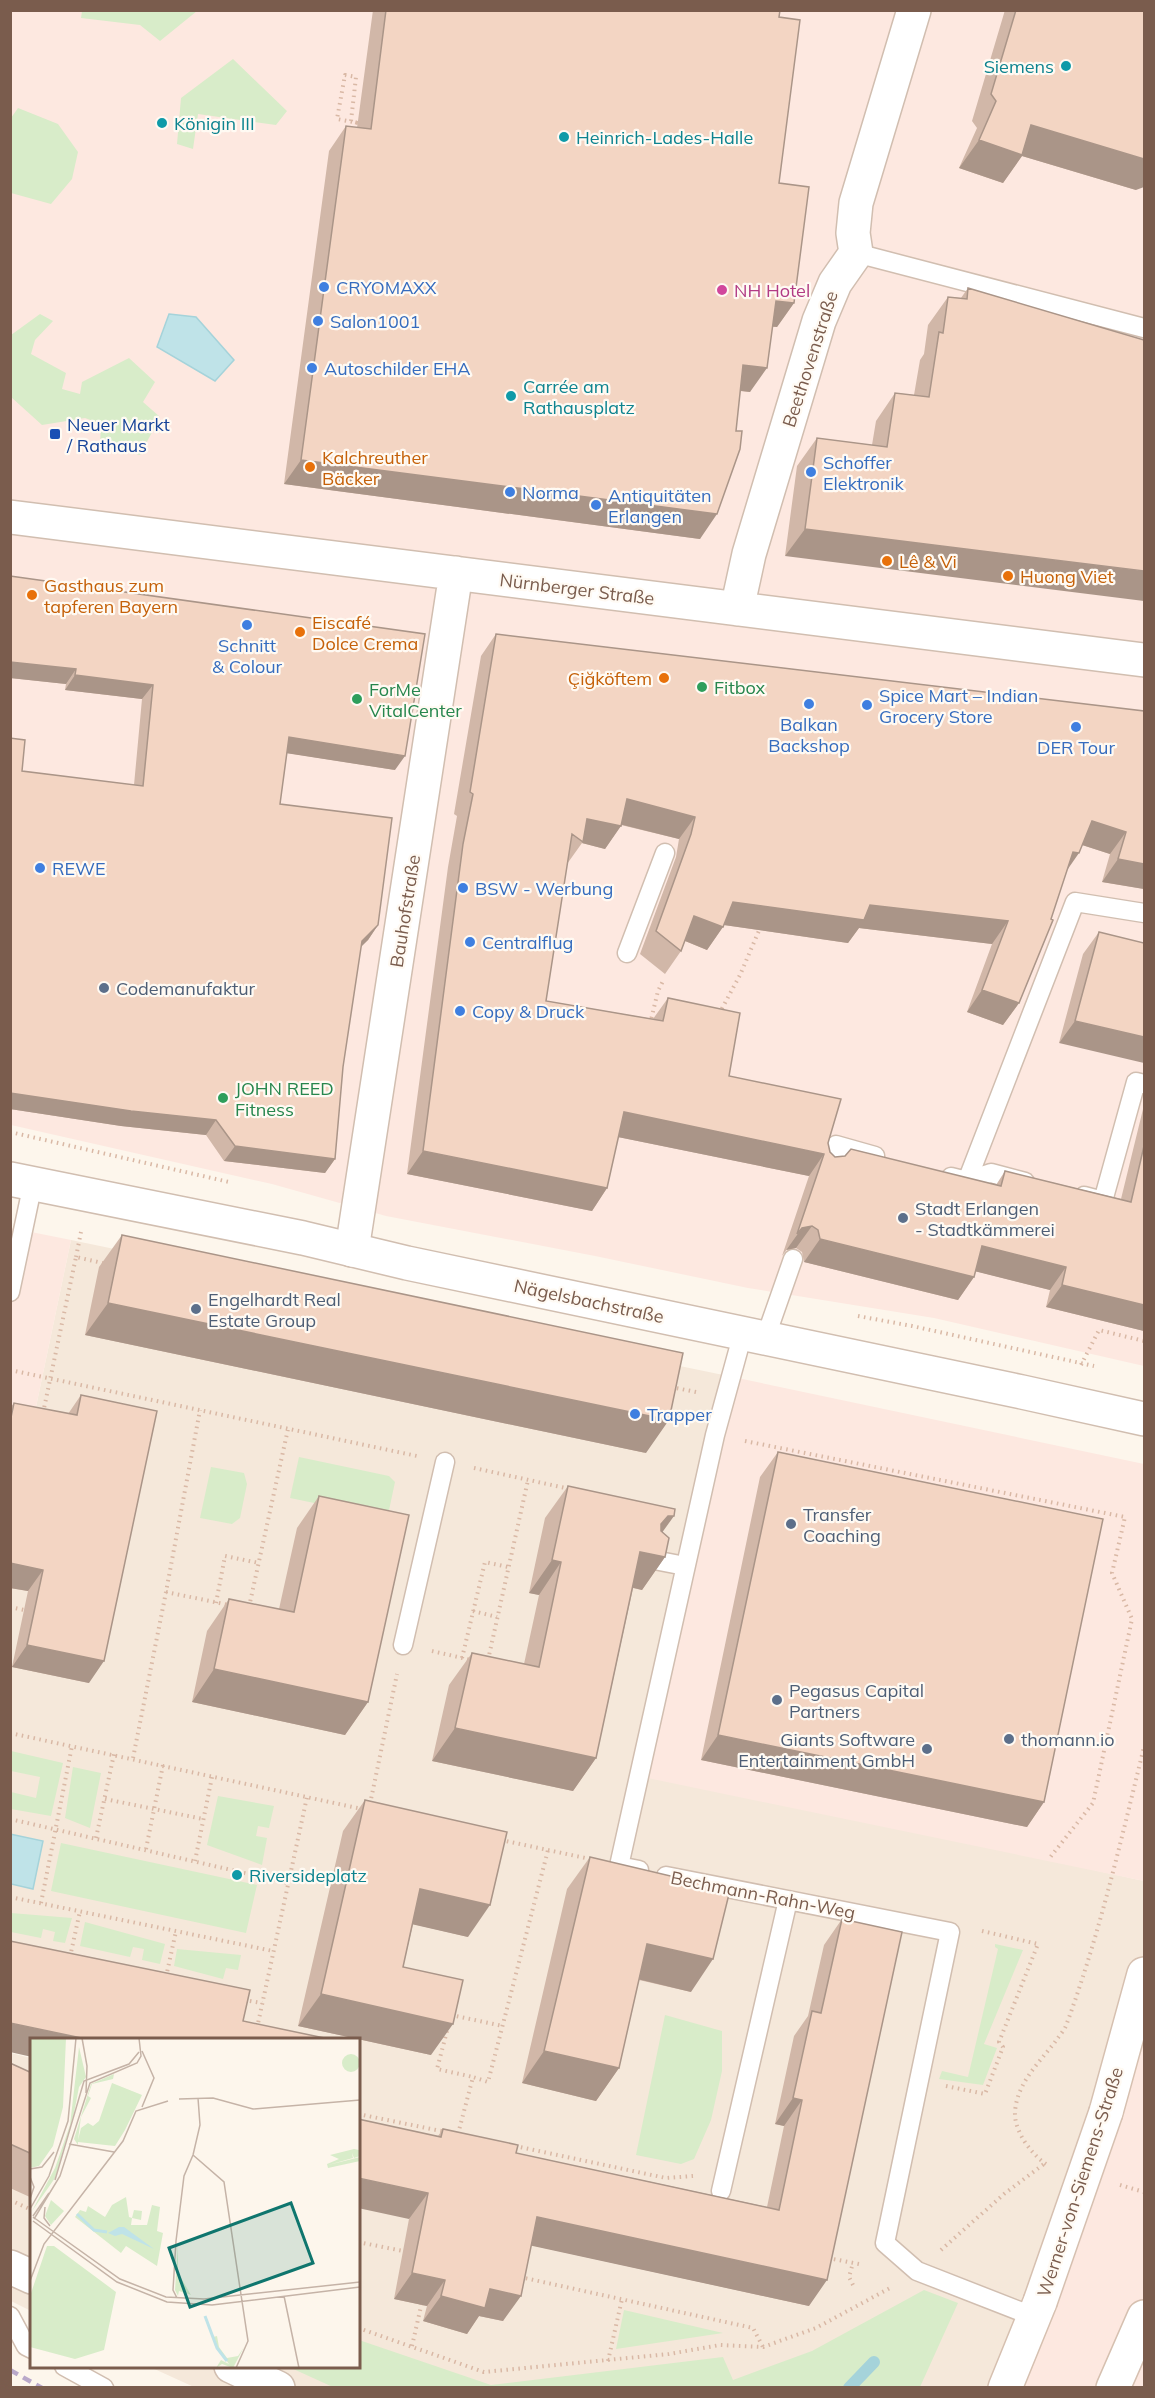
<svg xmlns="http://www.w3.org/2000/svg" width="1155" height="2398" font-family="Mulish,sans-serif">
	<rect width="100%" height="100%" fill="#fdf6ec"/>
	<path fill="#f5e8da" d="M71 1240 733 1377 1048 1860 1144 1881V1991L1017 2387H194L150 2367 358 2366V2040L227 2039 11 1971V1526Z
		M11 2053 31 2058V2311L11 2301Z"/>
	<path fill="#fde8e0" d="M11 11H1144V1366L934 1318 748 1288 595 1256 386 1216 272 1184 11 1125Z
		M11 1228 71 1240 11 1526Z
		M733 1377 1144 1464V1881L638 1776Z
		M1144 1991V2387L1017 2388Z"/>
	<path fill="#d8ecc9" d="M82 11V10L197 11 160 41 140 25 81 18Z
		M233 59 287 111 276 125 198 114 193 149 177 144 181 98Z
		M18 108 58 124 78 152 72 179 51 204 11 193V118Z
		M40 314 53 321 35 340 31 354 66 373 62 389 80 394 82 382 129 358 155 382 143 402 160 417 140 455 100 446 101 424 85 418 42 425 11 397V335Z
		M299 1457 389 1476 395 1482 388 1515 382 1517 290 1498Z
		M211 1467 244 1473 247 1484 240 1518 232 1524 200 1518Z
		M11 1751 63 1763 51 1816 11 1809V1792L36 1798 40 1777 11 1771Z
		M73 1767 101 1773 90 1828 65 1818Z
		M218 1796 274 1806 269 1828 258 1826 256 1836 267 1838 262 1865 207 1845Z
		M61 1843 257 1885 246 1933 51 1891Z
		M11 1913 72 1918 65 1943 53 1941 55 1932 43 1929 41 1938 11 1932Z
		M85 1922 165 1944 160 1964 142 1960 144 1949 133 1947 130 1957 80 1946Z
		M995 1944 1023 1950 984 2044 997 2048 983 2085 939 2079 942 2071 968 2077 998 1949 995 1947Z
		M177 1949 241 1955 238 1970 226 1968 223 1979 174 1966Z
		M665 2015 722 2031V2071L711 2120 694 2159 681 2164 636 2155Z
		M924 2290 958 2303 920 2387 335 2388 289 2367 358 2366 359 2340 491 2385 723 2357 733 2380 812 2351Z
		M624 2310 723 2333 616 2349Z"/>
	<path fill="#bfe3e8" stroke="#a5d3da" stroke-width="1.5" d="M169 314 196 317 234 360 215 381 157 347Z
		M10 1834 43 1841 33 1889 11 1884Z"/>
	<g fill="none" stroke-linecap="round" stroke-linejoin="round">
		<path stroke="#a5d3da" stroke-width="12" d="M849 2388 874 2362"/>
		<g stroke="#d1beb0" stroke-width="21">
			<path id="service" d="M856 253 1144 328
				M627 953 665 853
				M824 1169 836 1145 875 1156
				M951 1177 967 1181 991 1173 1025 1182
				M967 1181 1075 902 1144 913
				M1084 1196 1103 1201 1136 1082 1144 1084
				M10 1292 33 1183
				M765 1339 793 1259
				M649 1559 685 1566
				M403 1645 445 1462
				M639 1870 619 1866 715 1435 743 1333
				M666 1876 950 1932 885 2243 917 2271 1022 2312
				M721 2191 788 1900
				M10 2316 26 2346 32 2349
				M64 2366 104 2388"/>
		</g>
		<g stroke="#d1beb0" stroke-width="36">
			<path id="minor" d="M10 517 1144 660
				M737 609 749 554 819 321 835 283 856 253 853 233 856 203 914 10
				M352 1250 456 573"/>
		</g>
		<g stroke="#d1beb0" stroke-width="36">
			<path id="tertiary" d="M10 1179 303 1238 407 1263 1022 1392 1144 1419
				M10 2267 32 2277
				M231 2366 278 2388"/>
		</g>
		<g stroke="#d6c0b0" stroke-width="36">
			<path id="secondary" d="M1106 2112 1144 1974
				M1005 2388 1040 2302
				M1113 2388 1144 2317"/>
		</g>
		<path stroke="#d9b8a5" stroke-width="4" stroke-dasharray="1.5 4.5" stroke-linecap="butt" d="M358 123 337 119 345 75 356 77 351 121 358 123
			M719 1014 740 975 761 926
			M650 1024 658 991 664 979
			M10 1132 229 1182
			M76 1257 81 1232
			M858 1316 912 1326 1094 1366
			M1081 1365 1099 1330 1144 1341
			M10 1370 417 1456
			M671 1387 696 1392
			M43 1413 76 1257 107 1264
			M745 1441 1125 1517 1112 1573 1132 1619 1093 1803 1048 1860
			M474 1468 570 1489
			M166 1592 229 1605
			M216 1603 225 1556 259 1563
			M10 1607 24 1610
			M249 1607 288 1429
			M473 1611 497 1617
			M432 1651 471 1660
			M462 1658 485 1562 508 1567
			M488 1660 528 1480
			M10 1733 362 1809
			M133 1758 166 1592 200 1410
			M105 1799 203 1819
			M370 1804 397 1674
			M10 1819 288 1883
			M96 1838 114 1754
			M501 1840 590 1859
			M146 1849 163 1765
			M195 1861 212 1777
			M10 1897 273 1951
			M41 1903 72 1746
			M70 1957 80 1911
			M166 1977 176 1931
			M244 2000 262 2003
			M451 2015 503 2026
			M257 2028 307 1797
			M447 2031 437 2069 473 2077
			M946 2086 985 2094 1003 2047 999 2042 1038 1944 978 1930
			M358 2114 446 2132
			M458 2134 473 2077 488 2082 548 1850
			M515 2146 666 2178 693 2176
			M1046 2164C1031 2154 1014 2131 1015 2112 1017 2083 1038 2064 1055 2042 1059 2036 1065 2030 1067 2023 1100 1933 1121 1840 1144 1747
			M1120 2185 1144 2192
			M10 2200 32 2210
			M358 2242 408 2252
			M941 2250 1004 2194 1044 2164
			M828 2258 859 2264 862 2262
			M520 2277 753 2328 763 2347
			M853 2285 849 2277 853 2263
			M358 2328 484 2372 669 2354 720 2345 763 2347 816 2328 890 2288
			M412 2346 422 2302
			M608 2361 622 2299"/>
		<use href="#service" stroke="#fff" stroke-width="18"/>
		<use href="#minor" stroke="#fff" stroke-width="33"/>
		<use href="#tertiary" stroke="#fff" stroke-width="33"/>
		<use href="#secondary" stroke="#fff" stroke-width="33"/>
		<path stroke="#b9a8c9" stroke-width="4.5" stroke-dasharray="9 6" stroke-linecap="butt" d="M10 2370 42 2388"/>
		<g stroke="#d6c0b0" stroke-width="36" stroke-linecap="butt">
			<path id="secondary-bridge" d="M1040 2302 1106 2112"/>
		</g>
		<use href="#secondary-bridge" stroke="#fff" stroke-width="33"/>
	</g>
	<path fill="#d1b7a8" d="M373 10H780L779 17V183L794 303 777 327H772L750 392 740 391 700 539 284 484 329 151 346 126 357 128Z
		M1005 10H1144L1136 190 1022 156 1003 183 959 168 977 128 972 121Z
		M968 288 1144 340 785 556 797 466 817 438 872 445 876 421 895 393 914 395 920 360 924 354 928 325 948 297 961 298Z
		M10 576 395 770 287 753 280 804 378 925 368 940 361 946 343 1067 335 1159 325 1173 224 1161 206 1135 121 1126 10 1109V738L22 771 134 785 142 699 65 690 66 684 10 678Z
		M496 634 1144 711V889L1102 882 1110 854 1082 845 1066 871 1019 1003 1003 1025 967 1012 992 944 859 928 848 943 724 925 707 950 685 941 681 951 665 974 640 954 676 857 679 839 621 825 605 849 582 843 567 864 546 1001 653 1019 668 998 729 1076 828 1143 830 1152 835 1157 996 1185 1005 1171 1121 1199 1144 1105V1331L1046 1307 1050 1290 975 1271 974 1277 958 1300 804 1262 802 1252 796 1248 786 1250 782 1256 809 1176 618 1137 607 1188 592 1211 407 1174 448 867 457 816 454 814 481 656Z
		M1099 932 1144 943 1059 1043 1083 954Z
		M122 1235 646 1453 85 1335 99 1267Z
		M81 1395 89 1683 12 1667 28 1591 10 1588V1408L14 1403 68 1414Z
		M778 1452 1044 1802 1027 1827 701 1760 760 1477Z
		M568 1486 663 1532 665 1557 642 1590 633 1588 596 1758 573 1791 432 1761 449 1685 472 1653 524 1664 539 1595 529 1593 545 1518Z
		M319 1496 368 1702 345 1735 192 1702 207 1631 229 1599 279 1609 297 1528Z
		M365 1800 468 1937 413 1924 403 1967 431 2055 298 2026 343 1831Z
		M590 1857 691 1992 639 1980 619 2068 596 2101 522 2083 567 1889Z
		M842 1919 809 2306 531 2245 503 2321 479 2316 467 2334 423 2321 427 2306 394 2299 409 2219 438 2136 443 2129 516 2153 767 2207 784 2126 775 2124 794 2036 808 2016 824 1945Z
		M10 2063 32 2073V2198L10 2188Z"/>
	<path fill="#aa9588" d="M1031 125 1144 159V187L1136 190 1022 156 1003 183 959 168 979 140Z
		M776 301 794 303 777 327 759 325Z
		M743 365 767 368 750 392 726 389Z
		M301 460 717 514 700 539 284 484Z
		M805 529 1144 571V601L785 556Z
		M10 662 76 669 66 684 10 678Z
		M75 675 153 685 142 699 65 690Z
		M289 737 405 756 395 770 279 752Z
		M627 799 695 817 679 839 611 822Z
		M587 819 621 826 605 849 582 843 583 842Z
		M1092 821 1126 832 1110 854 1076 843Z
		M1073 852 1079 853 1063 876Z
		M1118 859 1144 864V889L1102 882Z
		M733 902 870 905 1008 921 992 944 859 928 848 943 717 924Z
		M694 916 723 927 707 950 678 938Z
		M378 925 368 940 352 956 362 941Z
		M982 990 1019 1003 1003 1025 967 1012Z
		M1075 1021 1144 1037V1063L1059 1043Z
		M10 1093 216 1120 206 1135 121 1126 10 1109Z
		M624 1112 824 1154 809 1176 608 1135Z
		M235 1146 335 1159 325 1173 224 1161Z
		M423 1151 607 1188 592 1211 407 1174Z
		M812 1226 796 1248 786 1250 782 1256 802 1228Z
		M820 1239 974 1277 958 1300 804 1262Z
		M982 1246 1066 1267 1050 1290 966 1269Z
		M1062 1285 1144 1305V1331L1046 1307Z
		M108 1303 669 1420 646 1453 85 1335Z
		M668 1516H674L651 1548 665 1557 642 1590 618 1584 661 1524Z
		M552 1560 561 1562 539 1595 529 1593Z
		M10 1563 43 1570 28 1591 10 1588Z
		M27 1645 104 1661 89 1683 12 1667Z
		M214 1669 368 1702 345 1735 192 1702Z
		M455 1728 596 1758 573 1791 432 1761Z
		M718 1735 1044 1802 1027 1827 701 1760Z
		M420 1889 490 1905 468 1937 398 1921Z
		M647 1944 713 1959 691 1992 625 1976Z
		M321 1994 453 2024 431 2055 298 2026Z
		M10 2023 91 2040H32V2057L10 2052Z
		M544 2051 619 2068 596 2101 522 2083Z
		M793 2098 802 2100 784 2126 775 2124Z
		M358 2178 428 2193 409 2219 358 2208Z
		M537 2217 827 2280 809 2306 519 2243Z
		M412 2273 445 2280 427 2306 394 2299Z
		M490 2289 521 2296 503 2321 479 2316 467 2334 423 2321 441 2296Z"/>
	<path fill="#f3d5c3" stroke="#aa9588" stroke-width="1.5" d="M386 10H780L779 17 800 20 779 183 809 187 794 303 776 301 767 368 743 365 736 431H742L740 449 717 514 301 460 346 126 371 129Z
		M1016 10H1144V159L1031 125 1022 155 979 140 996 101 991 94Z
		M968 288 1144 340V571L805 529 817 438 887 447 895 393 929 397 939 332 943 333 948 297 967 299Z
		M10 576 425 634 405 756 289 737 280 804 392 818 378 925 362 941 343 1067 335 1159 235 1146 216 1120 131 1111 10 1093V738L25 740 22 771 143 786 153 685 75 675 76 669 10 662Z
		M496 634 1144 711V864L1118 859 1126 832 1092 821 1079 853 1073 852 1051 919 1053 920 1019 1003 982 990 1008 921 870 905 864 920 733 902 723 927 694 916 681 951 656 931 691 834 695 817 627 799 621 826 587 819 583 842 572 834 546 1001 663 1021 668 998 740 1013 729 1076 841 1099 828 1143 830 1152 835 1157 845 1156 851 1149 1001 1186 1005 1171 1131 1202 1144 1146V1305L1062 1285 1066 1267 982 1246 974 1277 820 1239 818 1230 812 1226 802 1228 797 1234 824 1154 624 1112 607 1188 423 1151 463 844 473 794 470 792Z
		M1099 932 1144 943V1037L1075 1021Z
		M122 1235 683 1353 669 1420 108 1303Z
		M81 1395 157 1411 104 1661 27 1645 43 1570 10 1563V1422L14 1403 77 1415Z
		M778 1452 1103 1519 1044 1802 718 1735Z
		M568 1486 675 1509 674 1516H668L661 1524V1531L669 1538 665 1557 640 1552 596 1758 455 1728 472 1653 539 1667 561 1562 552 1560Z
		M319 1496 409 1515 368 1702 214 1669 229 1599 294 1612Z
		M365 1800 507 1832 490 1905 420 1889 403 1967 463 1980 453 2024 321 1994Z
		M590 1857 730 1890 713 1959 647 1944 619 2068 544 2051Z
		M842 1919 902 1932 827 2280 537 2217 521 2296 490 2289 485 2308 441 2296 445 2280 412 2273 428 2193 358 2178V2119L441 2137 443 2129 518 2145 516 2153 779 2210 802 2100 793 2098 812 2011 821 2013Z
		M10 1941 250 1990 243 2021 334 2040H91L10 2023Z
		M10 2063 32 2073V2154L10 2144Z"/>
	<g fill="#0f9aa8" stroke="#fffaf3" stroke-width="2">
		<circle cx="1066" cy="66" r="6"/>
		<circle cx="162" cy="123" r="6"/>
		<circle cx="564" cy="137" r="6"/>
		<circle cx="511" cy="396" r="6"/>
		<circle cx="237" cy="1875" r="6"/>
	</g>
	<g fill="#3f7fe0" stroke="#fffaf3" stroke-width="2">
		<circle cx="324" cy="287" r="6"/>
		<circle cx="318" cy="321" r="6"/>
		<circle cx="312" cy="368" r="6"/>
		<circle cx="811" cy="472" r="6"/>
		<circle cx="510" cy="492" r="6"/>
		<circle cx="596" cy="505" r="6"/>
		<circle cx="247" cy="625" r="6"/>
		<circle cx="809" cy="704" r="6"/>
		<circle cx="867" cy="705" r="6"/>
		<circle cx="1076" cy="727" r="6"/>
		<circle cx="40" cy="868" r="6"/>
		<circle cx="463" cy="888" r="6"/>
		<circle cx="470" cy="942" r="6"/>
		<circle cx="460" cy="1011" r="6"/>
		<circle cx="635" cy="1414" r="6"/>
	</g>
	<circle fill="#d1479c" stroke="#fffaf3" stroke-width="2" cx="722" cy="290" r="6"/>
	<rect fill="#1a4fb4" stroke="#fffaf3" stroke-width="2" x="49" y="428" width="12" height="12" rx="3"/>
	<g fill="#e8710a" stroke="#fffaf3" stroke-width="2">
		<circle cx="310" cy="467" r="6"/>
		<circle cx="887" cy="561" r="6"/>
		<circle cx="1008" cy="576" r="6"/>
		<circle cx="32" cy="595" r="6"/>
		<circle cx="300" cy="632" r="6"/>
		<circle cx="664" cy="678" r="6"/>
	</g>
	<g fill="#2e9e5b" stroke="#fffaf3" stroke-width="2">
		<circle cx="702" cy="687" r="6"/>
		<circle cx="357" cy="699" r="6"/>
		<circle cx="223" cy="1098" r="6"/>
	</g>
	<g fill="#5c6f8a" stroke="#fffaf3" stroke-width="2">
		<circle cx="104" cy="988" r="6"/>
		<circle cx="903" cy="1218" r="6"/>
		<circle cx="196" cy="1309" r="6"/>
		<circle cx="791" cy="1524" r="6"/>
		<circle cx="777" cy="1700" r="6"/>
		<circle cx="1009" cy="1739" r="6"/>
		<circle cx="927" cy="1749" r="6"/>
	</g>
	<g text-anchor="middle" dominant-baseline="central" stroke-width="4.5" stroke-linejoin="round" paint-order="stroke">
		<g font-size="18" fill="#0d838f" stroke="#fffaf3" text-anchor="start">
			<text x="1054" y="66" text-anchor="end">Siemens</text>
			<text x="174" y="123">Königin III</text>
			<text x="576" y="137">Heinrich-Lades-Halle</text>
			<text x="523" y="386">Carrée am<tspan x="523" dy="21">Rathausplatz</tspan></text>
			<text x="249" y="1875">Riversideplatz</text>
		</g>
		<g font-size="18" fill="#366cbe" stroke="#fffaf3" text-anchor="start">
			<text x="336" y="287">CRYOMAXX</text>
			<text x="330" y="321">Salon1001</text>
			<text x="324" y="368">Autoschilder EHA</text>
			<text x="823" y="462">Schoffer<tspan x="823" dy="21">Elektronik</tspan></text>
			<text x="522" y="492">Norma</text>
			<text x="608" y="495">Antiquitäten<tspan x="608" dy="21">Erlangen</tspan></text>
			<text x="247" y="645" text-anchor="middle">Schnitt<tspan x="247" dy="21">&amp; Colour</tspan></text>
			<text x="879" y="695">Spice Mart – Indian<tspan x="879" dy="21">Grocery Store</tspan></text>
			<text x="809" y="724" text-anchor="middle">Balkan<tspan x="809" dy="21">Backshop</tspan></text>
			<text x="1076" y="747" text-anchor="middle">DER Tour</text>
			<text x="52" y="868">REWE</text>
			<text x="475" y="888">BSW - Werbung</text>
			<text x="482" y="942">Centralflug</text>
			<text x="472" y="1011">Copy &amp; Druck</text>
			<text x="647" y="1414">Trapper</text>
		</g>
		<g font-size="18" fill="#b23c85" stroke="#fffaf3" text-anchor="start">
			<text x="734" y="290">NH Hotel</text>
		</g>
		<g font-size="18" fill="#7a5c4d" stroke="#fffaf3">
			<text transform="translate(810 359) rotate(-72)">Beethovenstraße</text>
			<text transform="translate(577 589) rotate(7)">Nürnberger Straße</text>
			<text transform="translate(405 911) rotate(-81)">Bauhofstraße</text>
			<text transform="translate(589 1301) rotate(12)">Nägelsbachstraße</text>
			<text transform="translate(763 1895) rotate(11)">Bechmann-Rahn-Weg</text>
			<text transform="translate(1080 2182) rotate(-72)">Werner-von-Siemens-Straße</text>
		</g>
		<g font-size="18" fill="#164399" stroke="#fffaf3" text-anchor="start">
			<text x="67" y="424">Neuer Markt<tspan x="67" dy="21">/ Rathaus</tspan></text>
		</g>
		<g font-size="18" fill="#c56008" stroke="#fffaf3" text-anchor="start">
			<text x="322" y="457">Kalchreuther<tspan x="322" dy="21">Bäcker</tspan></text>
			<text x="899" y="561">Lê &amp; Vi</text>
			<text x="1020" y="576">Huong Viet</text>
			<text x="44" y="585">Gasthaus zum<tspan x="44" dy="21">tapferen Bayern</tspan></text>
			<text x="312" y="622">Eiscafé<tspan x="312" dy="21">Dolce Crema</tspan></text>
			<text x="652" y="678" text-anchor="end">Çiğköftem</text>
		</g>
		<g font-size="18" fill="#27864d" stroke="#fffaf3" text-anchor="start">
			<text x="714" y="687">Fitbox</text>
			<text x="369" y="689">ForMe<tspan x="369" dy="21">VitalCenter</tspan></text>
			<text x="235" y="1088">JOHN REED<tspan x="235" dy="21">Fitness</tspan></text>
		</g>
		<g font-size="18" fill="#4e5e75" stroke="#fffaf3" text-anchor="start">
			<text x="116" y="988">Codemanufaktur</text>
			<text x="915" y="1208">Stadt Erlangen<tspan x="915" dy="21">- Stadtkämmerei</tspan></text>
			<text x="208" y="1299">Engelhardt Real<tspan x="208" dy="21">Estate Group</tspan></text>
			<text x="803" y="1514">Transfer<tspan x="803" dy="21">Coaching</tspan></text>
			<text x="789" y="1690">Pegasus Capital<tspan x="789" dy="21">Partners</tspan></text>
			<text x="915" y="1739" text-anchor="end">Giants Software<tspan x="915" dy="21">Entertainment GmbH</tspan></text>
			<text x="1021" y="1739">thomann.io</text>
		</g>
	</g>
	<g transform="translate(30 2038)">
		<rect width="330" height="330" fill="#fdf6ec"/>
		<path d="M0 0H36L33 69 23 108 9 128 0 130ZM49 9 56 39 49 49 44 75 25 140 2 173 25 130 40 87ZM312 25a9 9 0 1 1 18 0a9 9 0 1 1-18 0ZM84 36 83 41 62 46 58 58 61 60 51 79 48 102 51 90 58 85 63 88 69 83 82 45 112 57 95 92 85 108 48 104V107L44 101 61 46ZM324 111 329 112 330 118 324 120 322 115 323 120 298 127 330 119V123L298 130 297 126 309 121 300 117ZM96 159 99 179 102 180 104 172 112 173 111 182 102 180 101 187H117L122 167 130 169 127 193 133 195 127 228 96 208 91 215 45 179 50 172 56 174 58 168 75 179 82 167ZM21 162 34 173 21 187 15 178ZM148 207V235L161 257 149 253 148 258 145 252ZM17 208H24L86 254 74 312 45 321 0 309V258ZM187 298 189 309 197 320 208 318 214 309 203 330 192 326 186 330 191 322 199 326 185 308 183 299Z" fill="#d8ecc9"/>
		<path d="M89 189H94L124 211 92 196 85 198 78 195Z" fill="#bfe3e8"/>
		<path fill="none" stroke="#bfe3e8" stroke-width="3" d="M47 176 64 192 77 194M175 278 187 310 197 323"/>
		<path fill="none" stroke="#c5b3a7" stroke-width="1.5" d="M52 0 57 28 56 55M149 61 183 60 223 71 330 62M112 69 124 40 112 13M39 106 84 114M163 117 194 144 218 303 206 330M163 117 170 87 168 60M0 131 12 129 24 114M0 139 4 149 0 161M25 142 54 43 99 26 109 14M15 169 14 180 20 188M0 171 19 138 38 83 46 0M3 178 19 155M3 179 90 241 136 259 174 261 330 244M4 181 30 138 60 45 107 25 111 18 109 0M3 183 87 244 137 264 182 267 330 249M0 243 14 206 93 103 106 73 138 63M254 258 269 330M147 260 143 252 146 203 154 138 163 117"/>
		<path fill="#0f766e" fill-opacity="0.15" stroke="#0f766e" stroke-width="3" d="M261 165 283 225 160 269 139 210Z"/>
		<rect width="330" height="330" fill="none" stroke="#7a5c4d" stroke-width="3"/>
	</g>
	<rect width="1155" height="2398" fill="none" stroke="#7a5c4d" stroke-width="24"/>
</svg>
